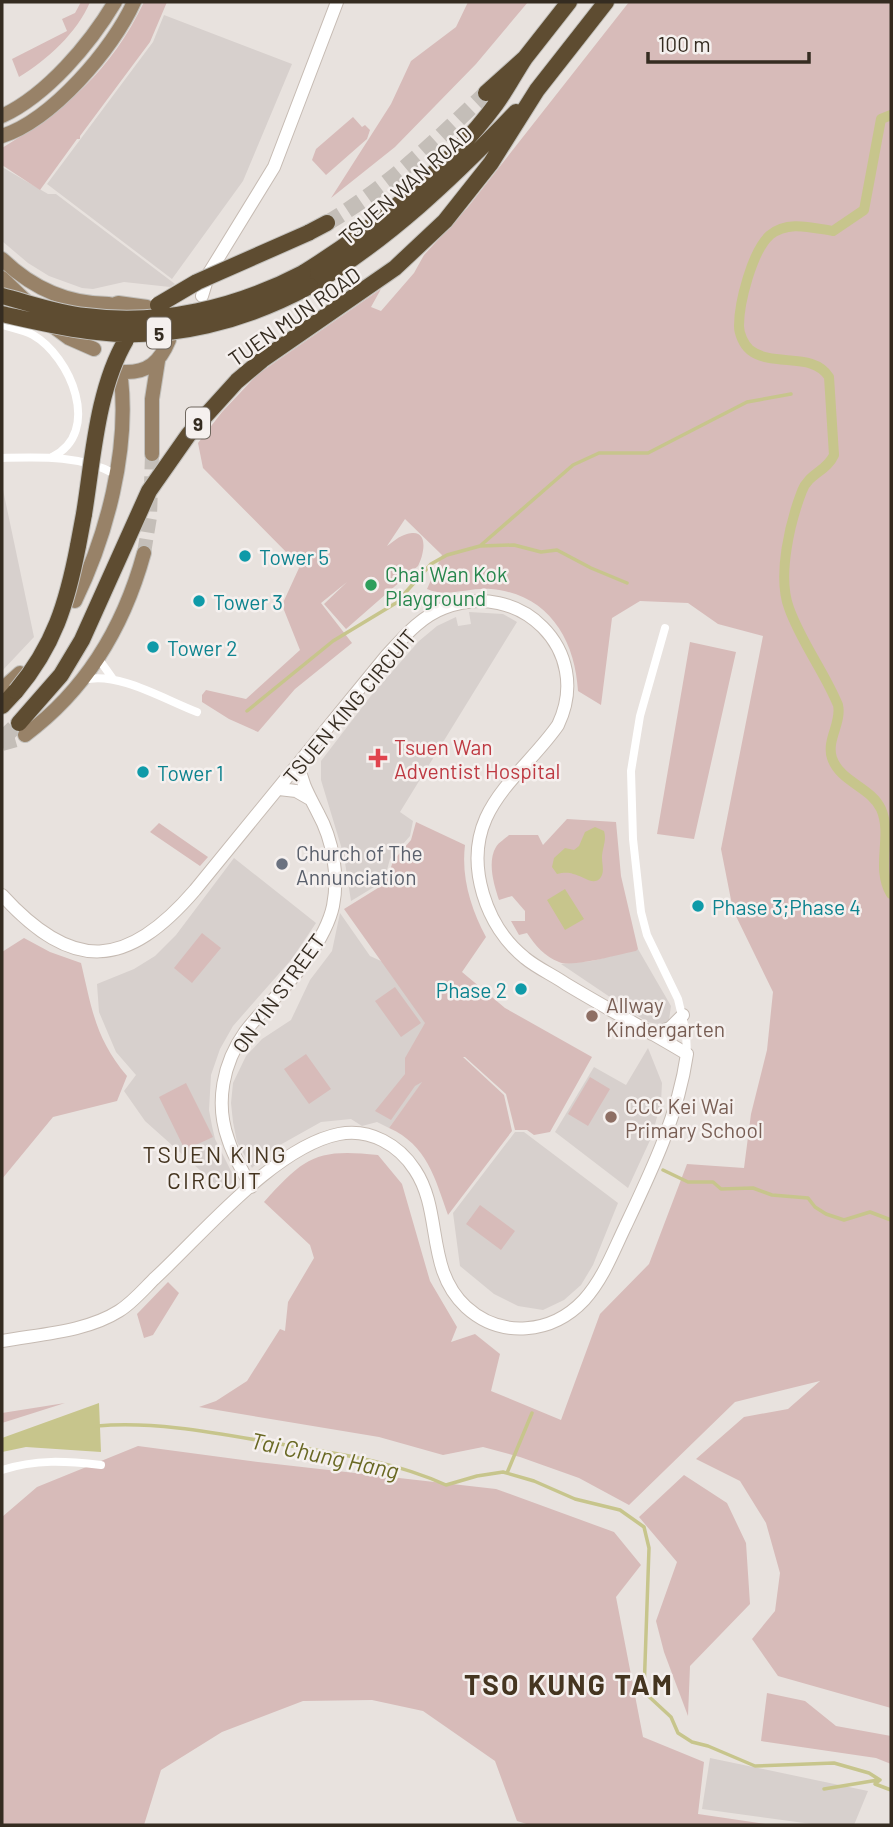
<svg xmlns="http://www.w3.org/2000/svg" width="893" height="1827" font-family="Barlow,sans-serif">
	<rect width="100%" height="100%" fill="#e8e2de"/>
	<path fill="#d7d0cd" d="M164 15 292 64 243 181 172 279 47 184 153 42Z
		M2 167 48 194H56L175 284 170 287 124 282 93 289 82 288 49 276 28 263 2 241Z
		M2 485 34 637 2 671Z
		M469 612 503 614 517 622 400 812 413 821 410 836 390 859 384 881 351 901 344 856 321 780V761L370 697 419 641 437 626 456 617 458 626 471 624Z
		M234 858 316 923 291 960 233 1026 220 1049 211 1075 209 1110 212 1126 215 1139 235 1179 228 1187 220 1188 145 1121 124 1091 136 1075 116 1052 99 1012 97 984 134 969 155 956 176 935Z
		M340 913 370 956 412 975 449 1046 389 1128 377 1122 362 1126 351 1119 321 1122 280 1145 266 1154 252 1168 237 1142 233 1122 231 1103 233 1083 246 1056 262 1039 291 1020 310 980 332 951Z
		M638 949 671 1006 669 1020 665 1025 647 1022 561 964 592 961Z
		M648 1048 662 1083 661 1102 652 1136 628 1188 555 1132 594 1067 626 1085Z
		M515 1132H524L618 1203 593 1265 581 1285 564 1300 543 1310 518 1306 494 1294 460 1266 453 1213Z
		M710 1758 868 1791 854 1825H819L702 1809Z"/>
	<path fill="#d7bbb9" d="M81 2H90C77 33 47 60 19 77L12 59 67 31 62 19 75 13Z
		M144 2H167L150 42 80 136V139H77L40 190 2 165V148C66 109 111 71 144 2Z
		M468 2H528L476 64 395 147 331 198 391 104 411 61 456 27Z
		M629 2H891V1708L778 1676 752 1639 775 1611 780 1573 766 1523 740 1481 696 1459 744 1417 788 1409 820 1381 735 1402 629 1505 579 1478 520 1457 483 1447 443 1455 379 1437 199 1407 216 1401 247 1381 280 1329 285 1331 288 1302 314 1258 310 1245 264 1202C304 1157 317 1148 378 1155L402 1184 430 1281 457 1327 451 1342 475 1334 500 1354 491 1391 561 1420 600 1314 649 1264 687 1164 744 1168 751 1114 767 1050 773 992 733 910 721 849 763 636 718 624 688 603 640 601 612 618 601 705 578 691C575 639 548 594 491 589 469 587 447 598 427 589L442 555 405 519 387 546C393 542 399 536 407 534 430 527 424 555 418 566L346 629 324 604 347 582 321 603 352 643 295 689 258 732 229 719 202 702V695L206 690 246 699 300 650 282 605 299 568 294 560 203 468 198 443 222 412 258 374 381 289 371 307 381 311 414 273 424 255 468 207Z
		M353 117 362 127 365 125 370 130 367 139 326 175 312 160 316 149Z
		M690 642 736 652 694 839 657 834Z
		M567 819 616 822 621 876 638 949 636 951C620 954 572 968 559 962 545 957 535 945 527 933L519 935 511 921H525V911L512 896 499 900C494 885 487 862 496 847 498 843 506 838 509 835H538L543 845Z
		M416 822 465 845C461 877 471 909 486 937L462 972 505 1008 592 1057 550 1132 534 1135 527 1130H515L506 1094 465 1057H463L504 1095 512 1131 448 1215C435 1178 427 1145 389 1128L422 1082 415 1086 391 1120 375 1111 405 1074V1058L425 1023 344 909 386 883 393 861 411 840Z
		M159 823 208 857 200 866 150 832Z
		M202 933 221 948 192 983 174 968Z
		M24 938 50 952 81 963C92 1009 95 1038 127 1076L117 1101 53 1117 2 1179V952Z
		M395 987 421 1023 401 1037 375 1001Z
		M306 1054 331 1089 309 1104 284 1069Z
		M590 1077 610 1089 588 1126 568 1114Z
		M186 1083 213 1137 185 1150 159 1097Z
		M480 1205 515 1231 501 1250 466 1224Z
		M168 1282 179 1293 153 1335 144 1338 137 1314Z
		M65 1403 2 1423V1413Z
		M138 1446 258 1462 496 1489 614 1532 641 1565 616 1597 643 1737 704 1762 698 1814 773 1825H530L517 1821 495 1761 423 1711 372 1700 303 1701 222 1732 161 1770 144 1825H2V1517L37 1487Z
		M684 1475 727 1503 746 1543 750 1604 690 1666 688 1716 664 1652 656 1621 677 1562 639 1517Z
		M767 1693 805 1701 836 1726 891 1736V1764L876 1758 761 1741Z"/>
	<path fill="#c7c58c" d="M595 827 604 831C607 841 602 848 602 858 602 863 604 870 602 875 596 889 582 875 573 874 568 872 562 873 557 874L552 867 554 858 565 848 574 850 579 846 585 832Z
		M565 889 584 919 565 930 547 900Z
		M99 1403 101 1452 26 1447 2 1452V1438Z"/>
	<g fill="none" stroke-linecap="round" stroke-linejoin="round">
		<path stroke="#c7c58c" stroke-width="3.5" d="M480 546 573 465 599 453H648L747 402 791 394
			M247 711 333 641 396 603 431 564 447 555 480 546 514 545 541 552 557 550 591 568 627 583
			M663 1170 688 1182H713L721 1189 753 1188 772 1195 808 1198 815 1207 826 1214 844 1220 870 1212 891 1220
			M97 1426C156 1421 216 1433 274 1443 332 1453 391 1460 446 1485L477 1476 503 1472 534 1481 575 1499 620 1510 644 1527 649 1548 644 1692 671 1717 678 1733 692 1742 708 1746 755 1766 834 1763 869 1773 880 1780 875 1784 891 1790
			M507 1473 532 1413
			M824 1789 878 1780"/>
		<path stroke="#c7c58c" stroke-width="10" d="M891 115 881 119 864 210 833 231C812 228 788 220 770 235 752 251 739 303 739 326 739 334 744 345 750 350 773 368 813 351 829 377L834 455C827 471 808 474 802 491 790 522 777 576 789 608 801 642 824 671 838 705 842 723 826 740 832 758 840 782 871 787 881 809 893 836 875 867 891 894"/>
		<path stroke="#c4beb8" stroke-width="14" stroke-dasharray="14 7" stroke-linecap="butt" d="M144 553 150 517 152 454
			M2 744 16 740 25 735"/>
		<path stroke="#c4beb8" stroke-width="16" stroke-dasharray="16 8" stroke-linecap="butt" d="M327 223C387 188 436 141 486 93
			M2 739 19 723"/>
		<g stroke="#c6bbb3" stroke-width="14">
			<path id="secondary" d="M202 296 209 273 274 167 337 2
				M279 789 296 791 310 799
				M2 895C73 973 127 969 195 890L387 655C403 638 420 617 444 608 519 578 594 650 558 725 536 757 502 783 486 818 465 865 486 927 525 958 537 968 553 975 566 984 606 1008 647 1030 687 1054 678 1116 652 1170 625 1227 613 1252 603 1279 584 1300 552 1334 501 1339 466 1307 425 1269 443 1212 415 1170 399 1145 370 1128 339 1134 274 1147 202 1235 154 1279 143 1290 132 1303 119 1311 86 1332 40 1334 2 1341
				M652 1034 670 1028 683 1015
				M251 1187C243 1171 233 1156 228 1139 215 1103 223 1063 245 1032 264 1007 289 986 307 959 318 943 329 925 333 906 339 876 333 840 318 813 310 797 301 783 299 764"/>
		</g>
		<g stroke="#c2c0bc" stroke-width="16">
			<path id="primary" d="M2 116C47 95 90 44 115 2
				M2 136C52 120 113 49 134 2
				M2 259C32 288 67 304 109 304
				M2 278 28 303
				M101 309 118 303 147 307
				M50 324 69 338 94 349
				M123 372C148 373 160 362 169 340L164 324
				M152 454V399L158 361
				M75 601C107 535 129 451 121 378
				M2 689 20 673
				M25 735C86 690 124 626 144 553"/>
		</g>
		<g stroke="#c2c0bc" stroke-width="18">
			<path id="highway" d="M486 93 525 58 569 2
				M308 233 327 223
				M303 273C371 231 449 168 496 104 507 89 515 73 525 58
				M310 286C388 240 454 177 516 112
				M78 546 84 514
				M2 706 16 691
				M19 723 61 675 82 640 149 491 189 434 237 381 262 360 395 268 445 221 491 163 537 90 606 2"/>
		</g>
		<path stroke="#fff" stroke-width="8" d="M2 325C12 328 24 330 33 335 70 356 103 432 52 457
			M2 458C40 457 81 455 115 474
			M665 628 640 716 631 771 633 839 641 912 647 935 678 999 686 1033 687 1054
			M98 658 113 679
			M84 680C118 671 165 700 197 712
			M2 1470C36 1459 66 1461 101 1465"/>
		<use href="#secondary" stroke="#fff" stroke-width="12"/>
		<use href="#primary" stroke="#988268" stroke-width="14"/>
		<use href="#highway" stroke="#5e4c31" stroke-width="16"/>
		<g stroke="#c2c0bc" stroke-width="18" stroke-linecap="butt">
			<path id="highway-bridge" d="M2 296C29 303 57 313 85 316 160 326 236 308 303 273
				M158 305 197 282 308 233
				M2 314C33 321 65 329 97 332 171 341 245 321 310 286
				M84 514C93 459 97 389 126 340
				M16 691C54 646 67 603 78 546"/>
		</g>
		<use href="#highway-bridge" stroke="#5e4c31" stroke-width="16"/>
	</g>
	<g fill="#0f9aa8" stroke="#f5f0ee" stroke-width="2.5">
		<circle cx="245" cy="556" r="7"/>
		<circle cx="199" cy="601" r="7"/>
		<circle cx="153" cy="647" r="7"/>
		<circle cx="143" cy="772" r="7"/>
		<circle cx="698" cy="906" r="7"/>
		<circle cx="521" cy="989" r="7"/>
	</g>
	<circle fill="#2e9e5b" stroke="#f5f0ee" stroke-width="2.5" cx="371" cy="585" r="7"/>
	<path fill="#e0444e" stroke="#f5f0ee" stroke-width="2.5" d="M374.5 747.5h7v7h7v7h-7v7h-7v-7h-7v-7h7z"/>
	<circle fill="#6b7280" stroke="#f5f0ee" stroke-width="2.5" cx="282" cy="864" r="7"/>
	<g fill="#8d6e63" stroke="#f5f0ee" stroke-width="2.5">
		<circle cx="592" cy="1016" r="7"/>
		<circle cx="611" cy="1117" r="7"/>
	</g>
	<g text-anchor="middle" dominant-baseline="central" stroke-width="5" stroke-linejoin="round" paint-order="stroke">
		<g fill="#f5f0ee" stroke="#6f675e" stroke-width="2">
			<rect x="147" y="317.5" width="24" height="31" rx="5"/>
			<rect x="186" y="407.5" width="24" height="31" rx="5"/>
		</g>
		<g font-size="19" font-weight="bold" fill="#352c21">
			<text x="159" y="333">5</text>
			<text x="198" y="423">9</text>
		</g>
		<g font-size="21" fill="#352c21" stroke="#f5f0ee">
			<text transform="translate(405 185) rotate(-41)">TSUEN WAN ROAD</text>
			<text transform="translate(294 316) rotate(-35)">TUEN MUN ROAD</text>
			<text transform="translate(349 706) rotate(-50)">TSUEN KING CIRCUIT</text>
			<text transform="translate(278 993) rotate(-54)">ON YIN STREET</text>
		</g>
		<g font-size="21" fill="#0d838f" stroke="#f5f0ee" text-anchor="start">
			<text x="259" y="556">Tower 5</text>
			<text x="213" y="601">Tower 3</text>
			<text x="167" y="647">Tower 2</text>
			<text x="157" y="772">Tower 1</text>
			<text x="712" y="906">Phase 3;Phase 4</text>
			<text x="507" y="989" text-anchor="end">Phase 2</text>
		</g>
		<g font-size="21" fill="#27864d" stroke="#f5f0ee" text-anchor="start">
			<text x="385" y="573">Chai Wan Kok<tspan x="385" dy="24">Playground</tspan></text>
		</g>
		<g font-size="21" fill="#be3a42" stroke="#f5f0ee" text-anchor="start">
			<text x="394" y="746">Tsuen Wan<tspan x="394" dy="24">Adventist Hospital</tspan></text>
		</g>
		<g font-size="21" fill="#5b616d" stroke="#f5f0ee" text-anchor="start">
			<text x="296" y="852">Church of The<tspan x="296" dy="24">Annunciation</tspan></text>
		</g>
		<g font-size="21" fill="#785e54" stroke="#f5f0ee" text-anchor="start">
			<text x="606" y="1004">Allway<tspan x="606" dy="24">Kindergarten</tspan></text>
			<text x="625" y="1105">CCC Kei Wai<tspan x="625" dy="24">Primary School</tspan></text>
		</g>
		<g font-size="23" letter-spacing="2" fill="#453520" stroke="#f5f0ee">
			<text x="215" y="1154">TSUEN KING<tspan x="215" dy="26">CIRCUIT</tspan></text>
		</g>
		<g font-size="23" font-style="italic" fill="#696823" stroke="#f5f0ee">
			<text transform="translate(325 1455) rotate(12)">Tai Chung Hang</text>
		</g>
		<g font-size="28" font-weight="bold" letter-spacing="2" fill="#453520" stroke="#f5f0ee">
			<text x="569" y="1684">TSO KUNG TAM</text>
		</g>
	</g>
	<rect width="893" height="1827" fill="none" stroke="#352c21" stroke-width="7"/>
	<path d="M648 52v10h161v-10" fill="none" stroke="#352c21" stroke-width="3.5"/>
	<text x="658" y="52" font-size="21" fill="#352c21" stroke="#f5f0ee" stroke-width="5" paint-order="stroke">100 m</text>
</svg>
